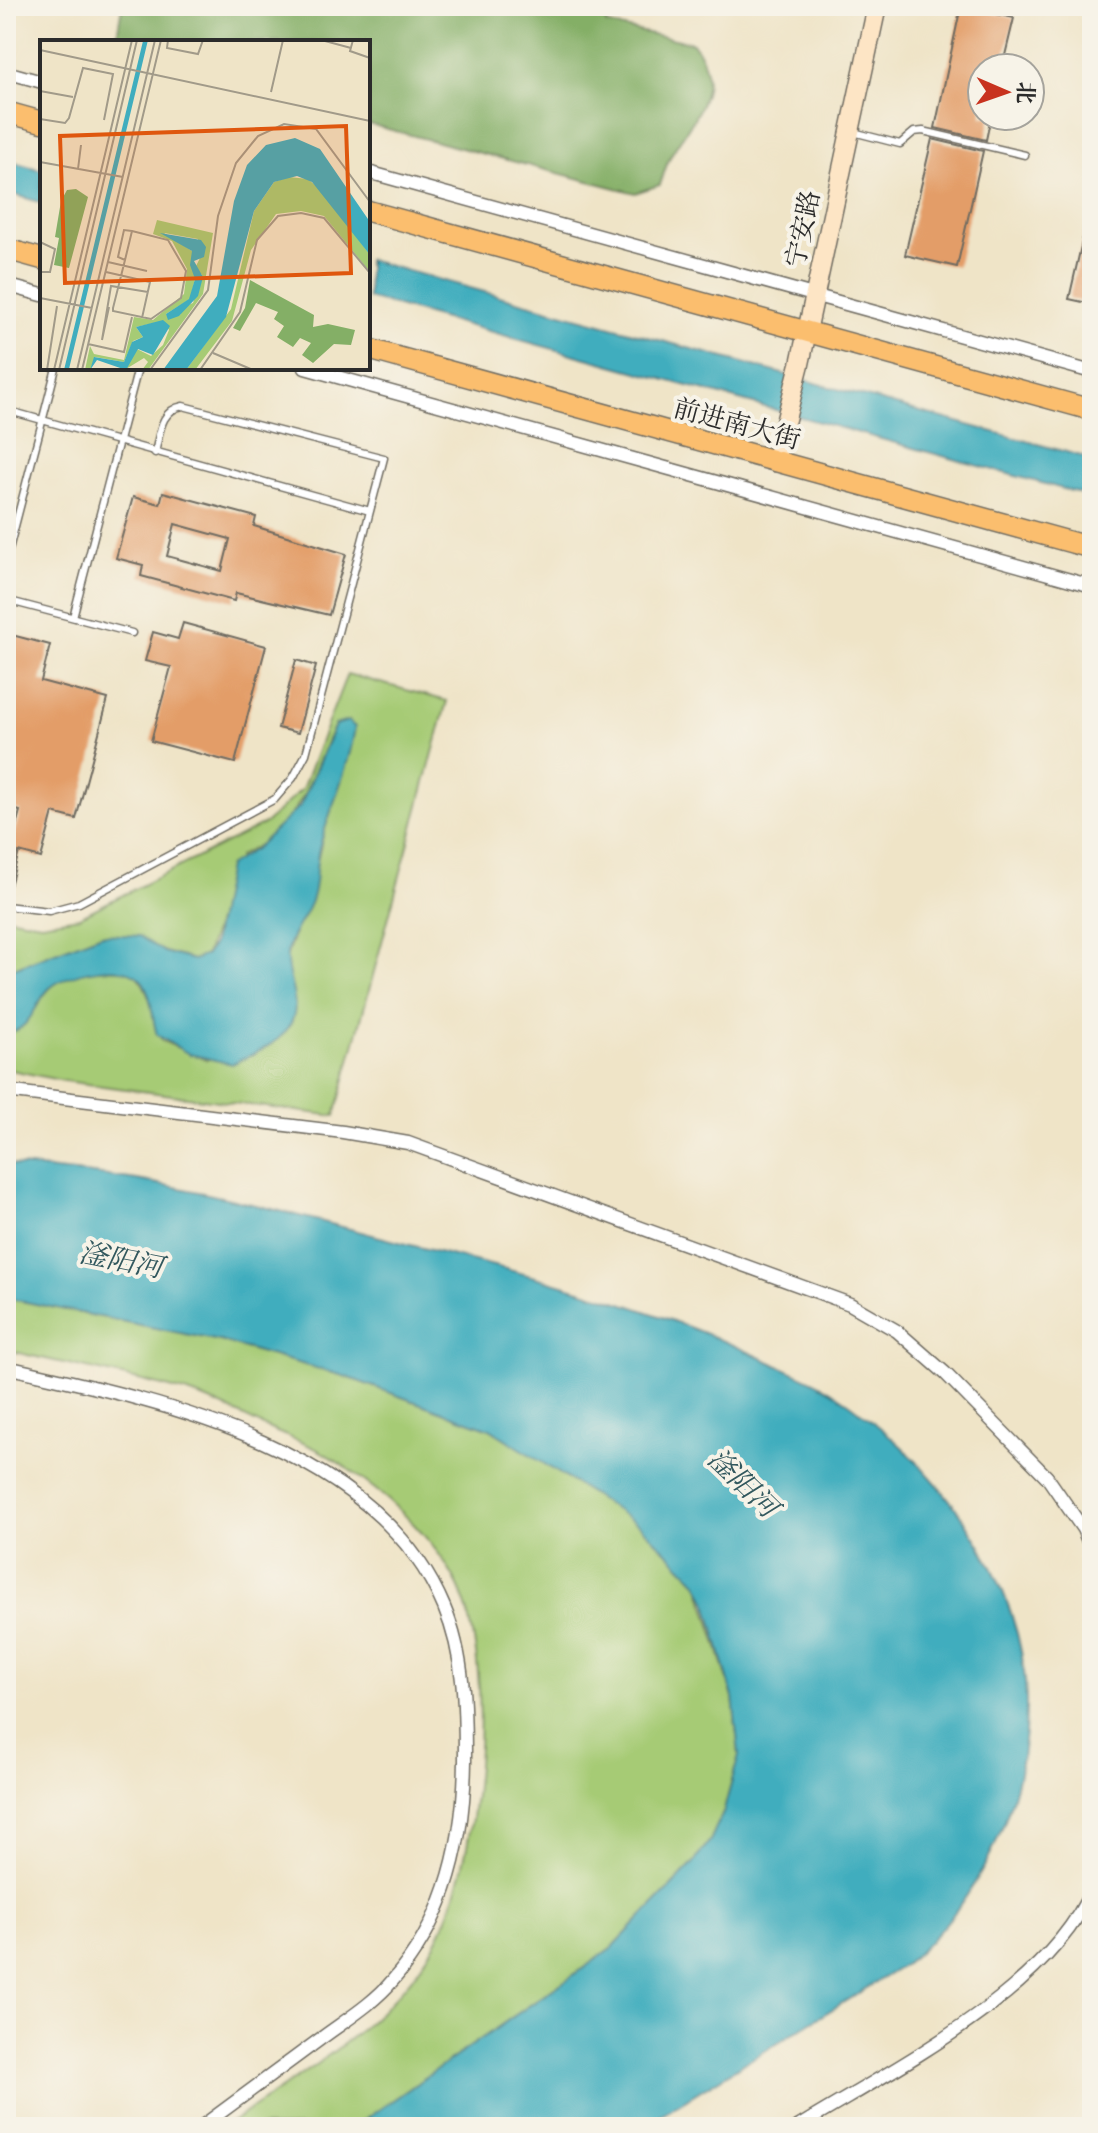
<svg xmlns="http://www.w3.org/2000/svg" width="1098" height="2133" font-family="'IM FELL French Canon','Noto Serif SC',serif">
	<rect width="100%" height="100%" fill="#f7f3e8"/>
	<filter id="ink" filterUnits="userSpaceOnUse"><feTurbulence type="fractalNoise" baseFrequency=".0125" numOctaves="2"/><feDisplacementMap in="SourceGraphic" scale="16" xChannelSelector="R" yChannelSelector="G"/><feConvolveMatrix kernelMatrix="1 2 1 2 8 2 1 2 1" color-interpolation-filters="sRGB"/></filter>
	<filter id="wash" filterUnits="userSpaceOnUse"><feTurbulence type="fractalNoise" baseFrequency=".006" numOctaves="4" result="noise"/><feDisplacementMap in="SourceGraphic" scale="32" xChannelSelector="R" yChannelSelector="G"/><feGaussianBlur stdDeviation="1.8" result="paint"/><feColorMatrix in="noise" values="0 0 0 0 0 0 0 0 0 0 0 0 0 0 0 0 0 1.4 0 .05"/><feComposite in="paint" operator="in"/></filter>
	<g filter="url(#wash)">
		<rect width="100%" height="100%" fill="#efe4c7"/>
		<path fill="#a6cb75" stroke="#687b50" stroke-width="2" d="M347 674 447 701 335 1116 64 1081 6 1069V1034C31 1028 32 1007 48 990 67 968 105 968 131 971 152 986 153 1018 162 1041L207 1060 293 994 285 961 315 871 349 721 335 725C307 781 303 826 239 856L206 955 193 960 102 934 6 971V917L41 923 79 917 266 823 302 789Z
			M6 1298 220 1341 344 1376 490 1429 618 1508 641 1526 698 1583 733 1697 739 1755 724 1810 711 1839 692 1865 611 1949 354 2127H224C298 2076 387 2026 433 1947 479 1869 498 1668 458 1586 432 1532 377 1487 327 1455 310 1444 290 1438 272 1430 247 1419 221 1404 194 1395 133 1376 68 1365 6 1350Z"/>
		<path fill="#84af66" stroke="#586d48" stroke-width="2" d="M122 6H609L606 24 693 43C724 85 696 114 674 150 667 160 664 174 660 185L635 193 368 124V42H116Z"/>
		<path fill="#40adbe" stroke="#366c74" stroke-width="2" d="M6 160 42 170V203L6 192Z
			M368 260 1092 459V497L368 298Z
			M348 721 355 727C349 769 330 808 319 849 315 865 317 882 312 898 307 915 293 929 288 947 282 975 303 999 291 1023 280 1045 252 1054 232 1064L189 1054 157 1035C152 1019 152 995 143 982 127 958 63 972 47 991 33 1008 30 1030 6 1034V971L102 934 139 936 164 952 193 960 206 955 213 944 228 866 256 848 300 806 335 725Z
			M6 1164C49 1170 94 1173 137 1180 241 1198 343 1228 446 1254 557 1281 665 1312 768 1361 789 1371 812 1379 831 1391 934 1457 1024 1575 1026 1700 1028 1800 980 1902 904 1965L641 2127H354L611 1949 692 1865 711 1839 724 1810 739 1755 733 1697 707 1603 698 1583 641 1526 490 1429 344 1376 220 1341 6 1298Z"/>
		<g id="blocks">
			<path fill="#e39d67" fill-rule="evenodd" d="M961 6 1014 18 1002 68H982V116H991L986 140 935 128Z
				M932 139 983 151 957 267 905 255Z
				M1087 220H1092V304L1069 299Z
				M163 492 256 517 254 526 346 554 329 615 236 593 234 601 141 576 143 565 116 558 133 497 160 504ZM175 524 230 539 222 571 167 556Z
				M183 623 266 646 235 763 151 741 171 667 145 661 153 632 178 639Z
				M8 634 50 645 41 681 108 699 76 819 53 813 41 858 19 852 10 886 6 885V835L13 837 20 811 6 807Z
				M296 660 316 666 298 733 278 728Z"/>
		</g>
	</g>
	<g filter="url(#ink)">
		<use href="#blocks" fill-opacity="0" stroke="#706c62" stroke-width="2"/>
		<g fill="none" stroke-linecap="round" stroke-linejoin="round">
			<g stroke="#706c62" stroke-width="9">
				<path id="lane" d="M853 132 900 144 914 132 923 131 1025 155
					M6 410 370 511
					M6 561 56 368
					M6 600 132 633
					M73 617 138 368
					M6 906 49 911 79 903 275 799 293 778 306 754 384 458 183 406C160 410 160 433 155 453"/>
			</g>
			<g stroke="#706c62" stroke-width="15">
				<path id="street" d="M6 72 42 82
					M368 172 1092 372
					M6 285 42 295
					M305 368 1092 586
					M6 1091 343 1132 408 1143 850 1304 897 1331 945 1373 1047 1477 1083 1529 1092 1551
					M6 1367C158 1401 377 1446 444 1607 465 1656 465 1710 465 1761 464 1840 446 1920 393 1980 374 2003 346 2020 323 2037 282 2067 242 2097 201 2127
					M798 2127C892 2069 1048 1992 1092 1889"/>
			</g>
			<g stroke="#706c62" stroke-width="21">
				<path id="secondary" d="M775 462 800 364 877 6"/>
			</g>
			<g stroke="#706c62" stroke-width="23">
				<path id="primary" d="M6 112 42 122
					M368 211 1092 410
					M6 249 42 259
					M368 349 1092 548"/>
			</g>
			<use href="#lane" stroke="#fff" stroke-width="6"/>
			<use href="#street" stroke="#fff" stroke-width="12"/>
			<use href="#secondary" stroke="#fde5c5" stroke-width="18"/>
			<use href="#primary" stroke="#fbbe6e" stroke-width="20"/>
		</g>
	</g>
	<g text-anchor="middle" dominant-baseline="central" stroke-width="8" stroke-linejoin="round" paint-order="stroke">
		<g font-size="26" fill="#2b2b2b" stroke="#f7f3e8">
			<text transform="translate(803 229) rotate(-78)">宁安路</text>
			<text transform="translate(737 424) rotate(15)">前进南大街</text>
		</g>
		<g font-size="28" font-style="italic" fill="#32585e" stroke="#f7f3e8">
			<text transform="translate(121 1260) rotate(11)">滏阳河</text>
			<text transform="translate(743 1483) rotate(44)">滏阳河</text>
		</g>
	</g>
	<g transform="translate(40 40)">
		<rect width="330" height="330" fill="#efe4c7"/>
		<path d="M249 137 268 139 283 152 330 215V232L284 176 261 171 236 174 211 210 192 281 155 330H146L191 269 214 171 234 142ZM117 180 173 193 163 254 108 330H102L108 322 104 318 86 329 97 309 111 316 123 305 129 290 123 281 96 287 103 297 93 301 84 322 55 317 50 330H45L50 306 54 314 84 320 94 277 113 280 144 254 147 229 132 201 113 194ZM124 193 158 199 160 218 155 228 162 235 153 263 143 267 140 275 128 277 126 274 150 259 155 239 152 211Z" fill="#a6cb75" fill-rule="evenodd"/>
		<path d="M36 149 48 157 29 228 14 225 19 198 15 197 21 161 27 150ZM210 240 274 275 273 287 288 284 315 290 311 305 294 304 273 323 262 315 271 303 260 298 253 307 237 297 244 286 234 279 238 272 216 263 200 291 193 288 205 268Z" fill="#84af66"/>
		<path d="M108 0 29 329 24 330 103 1ZM255 98 280 109 330 182V215L272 142 257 136 234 142 214 171 186 277 146 330H123L177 256 194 161 207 125 226 105ZM120 193 161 200 166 207 164 217 154 221 163 237 158 256 139 276 128 280 126 274 149 259 155 239 150 225 152 211ZM123 280 130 286 113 315 98 309 86 330 57 320 50 330 54 317 84 322 92 302 103 297 96 287Z" fill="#40adbe"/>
		<path fill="none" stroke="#a19a89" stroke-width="2" d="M128 0 127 8 158 14 163 0M313 0 310 11 330 18M285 1 311 8M0 10 330 81M0 51 33 57M231 52 243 0M0 79 25 83 29 78 43 28 73 34 64 80M0 122 83 137M38 129 41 105M0 202 15 209 10 232H0M85 220 78 217 84 190 92 191 128 200 146 231 141 258 111 279 73 271V268L85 220 92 191M68 222 107 231M66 232 110 242 102 278M0 258 52 268M62 300 71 246 108 252M62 300 69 267M48 304 84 312 92 277M173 313 213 330M7 330 17 266M14 330 92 0M19 330 97 0M37 330 115 0M42 330 121 0M110 330 168 250 178 176 196 123 218 96 244 84 276 89 330 162M160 330 200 272 217 200 238 176 261 173 284 178 330 233"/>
		<path fill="#df570e" fill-opacity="0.15" stroke="#df570e" stroke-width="4" d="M306 86 311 233 25 243 20 96Z"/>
		<rect width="330" height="330" fill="none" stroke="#2b2b2b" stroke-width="4"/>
	</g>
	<rect width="1098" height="2133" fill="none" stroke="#f7f3e8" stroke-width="32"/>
	<g transform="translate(1006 92) rotate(92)"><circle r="38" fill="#f7f3e8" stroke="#a5a39c" stroke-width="2"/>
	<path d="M0-6L14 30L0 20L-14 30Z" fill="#c8321e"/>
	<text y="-12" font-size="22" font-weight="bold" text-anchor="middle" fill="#2b2b2b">北</text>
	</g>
</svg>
